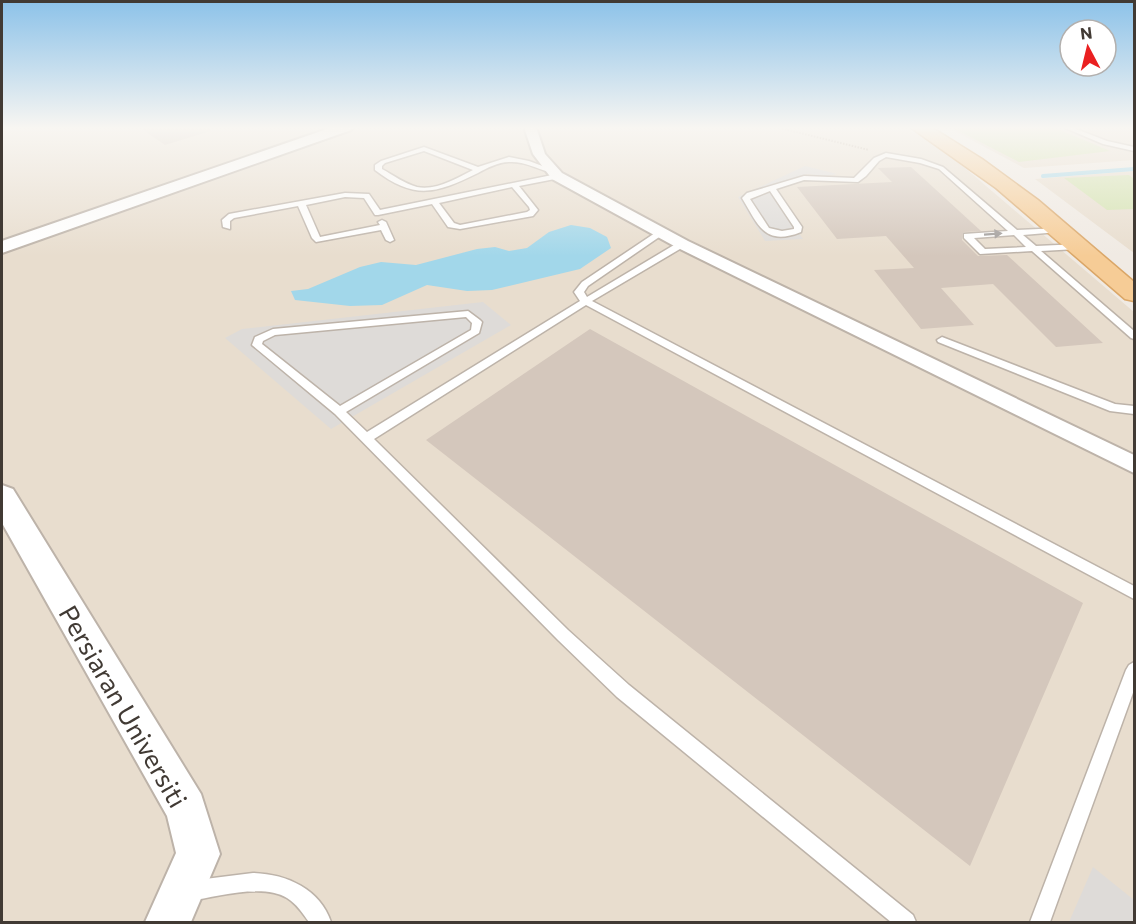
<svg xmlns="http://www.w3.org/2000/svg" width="1136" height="924" font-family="Commissioner,sans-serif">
	<rect width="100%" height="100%" fill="#f0eae3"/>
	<path fill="#e8ddce" d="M2 127H901L927 139 952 157 1134 312V922H2Z
		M947 127H1134V160L1024 168Z
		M1134 171V253L1035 179Z"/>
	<path fill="#d3e2ae" d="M951 127H1053L1110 151 1019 162Z
		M1129 175 1134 179V209L1107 210 1064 178Z"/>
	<path fill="#dedbd8" d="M619 127H765L767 129 620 130Z
		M805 166 837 174 826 176 807 174 767 187 803 239 765 241 738 197Z
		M483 302 511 325 331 429 225 338 242 329Z
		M1093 867 1134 900V922H1069Z"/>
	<path fill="#a2d7ea" d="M571 225 590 228 607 237 611 248 580 269 492 290 467 291 427 285 382 305 350 306 295 300 291 291 308 289 360 267 381 262 416 265 477 249 495 247 509 251 527 248 549 232Z"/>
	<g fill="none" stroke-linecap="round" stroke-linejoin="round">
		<path stroke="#a2d7ea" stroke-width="4" d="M1043 176 1134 169"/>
	</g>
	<path fill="#d4c7bc" d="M139 127H210L211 131 165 145Z
		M911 167 981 231 964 232 962 234V240L978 256 1007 255 1103 343 1056 347 993 284 941 288 974 325 921 329 874 270 914 268 886 236 837 239 797 187 892 182 878 168Z
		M590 329 1083 603 970 866 426 440Z"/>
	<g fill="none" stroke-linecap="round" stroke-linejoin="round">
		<g stroke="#bdb3a9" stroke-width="3">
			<path id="service" d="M1063 127H1071L1107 141 1134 147V151L1103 144Z
				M424 147 478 167 509 157 529 161 553 170 549 172C536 168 523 161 509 162 498 162 487 168 478 173 437 193 415 201 375 170V165L381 161ZM424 151 473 170C457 178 436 191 417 187 405 184 393 175 382 169V166L385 163Z
				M886 153 921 159 943 167 1017 230 1061 228 1062 230 1058 232 1023 235 1036 246 1080 244V248L1077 249 1041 251 1134 331V339L1131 338 1032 251 980 254 964 238V234L1008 231 939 169 920 163 886 157 879 161 866 176 858 182 804 180 776 189 802 227 801 232C764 247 758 224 742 198L747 193 804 176 854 178 874 158ZM770 191 794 227V229L782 231 769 228 750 199ZM1014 235 1026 247 985 249 974 238Z
				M557 174 561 176 560 178 519 186 538 210 533 216 460 229 448 227 432 204 378 215H375L364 198 345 197 306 205 320 237 380 225 378 222 382 220 386 222 394 240 390 242 386 240 381 230 316 242 312 238 298 206 234 218 230 221V229L223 227 222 220 229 214 345 193 369 194 380 210ZM512 187 529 207 530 210 527 212 460 225 454 223 439 203Z
				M658 231 665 233 588 286 584 292 587 297 679 242H685V246L592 301 1134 586V599L586 305 374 439 568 630 629 685 913 915 916 922H891L617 697 558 640 335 414 252 345 255 337 273 329 468 311 480 320 482 322 479 333 346 412 367 432 580 301 574 292 582 282ZM466 317 472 323 471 330 340 406 262 344 263 341 275 335Z
				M942 337 1115 404 1134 406V414L1110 411 938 342 937 340Z
				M1134 662V690L1050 922H1030L1126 670 1129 665Z
				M253 873C287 874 320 889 331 922H309C303 914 297 904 287 898 263 883 216 897 189 901L182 898 179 891 182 884 189 881Z"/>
		</g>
		<g stroke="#bdb3a9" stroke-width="4">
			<path id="minor" d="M524 127H536L545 154 562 173 688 241 1134 455V473L676 247 552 179 533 154Z"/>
		</g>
		<g stroke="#bdb3a9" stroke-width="4">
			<path id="tertiary" d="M333 127H354L351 130 2 253V241Z
				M2 485 13 489 201 794 220 854 191 922H145L176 853 167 816 2 523Z"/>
		</g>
		<g stroke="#daa667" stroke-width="3">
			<path id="primary" d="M910 127H931L982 159 1038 200 1134 282V301L1125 299 996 188Z"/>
		</g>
		<path stroke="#ba9" stroke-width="2" stroke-dasharray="1.5 1.5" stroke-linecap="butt" d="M776 127 869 150"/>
		<use href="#service" fill="#fff" fill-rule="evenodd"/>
		<use href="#minor" fill="#fff" fill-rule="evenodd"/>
		<use href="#tertiary" fill="#fff" fill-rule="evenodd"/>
		<use href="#primary" fill="#f6cc96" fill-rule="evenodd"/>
	</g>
	<defs><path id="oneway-solid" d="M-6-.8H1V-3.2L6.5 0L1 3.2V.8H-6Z" transform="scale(1.5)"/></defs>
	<use fill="#a09c9a" href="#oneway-solid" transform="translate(993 234) rotate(-4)"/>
	<linearGradient id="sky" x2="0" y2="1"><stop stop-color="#8cc2e9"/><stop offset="0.5" stop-color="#f8f6f2"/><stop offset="1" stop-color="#f8f6f2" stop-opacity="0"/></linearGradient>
	<rect width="1136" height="256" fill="url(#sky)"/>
	<g text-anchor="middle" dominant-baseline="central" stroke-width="5" stroke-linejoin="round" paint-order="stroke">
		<g font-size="26" fill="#413a34" stroke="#fff">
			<text transform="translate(124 706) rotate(60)">Persiaran Universiti</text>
		</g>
	</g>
	<rect width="1136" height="924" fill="none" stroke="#413a34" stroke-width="6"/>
	<g transform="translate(1088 48) rotate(353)"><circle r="28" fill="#ffffff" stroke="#b3b0ae" stroke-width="1.5"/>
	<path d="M0-4.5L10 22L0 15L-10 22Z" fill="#ea2021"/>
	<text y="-9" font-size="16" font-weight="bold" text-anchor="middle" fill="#413a34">N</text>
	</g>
</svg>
